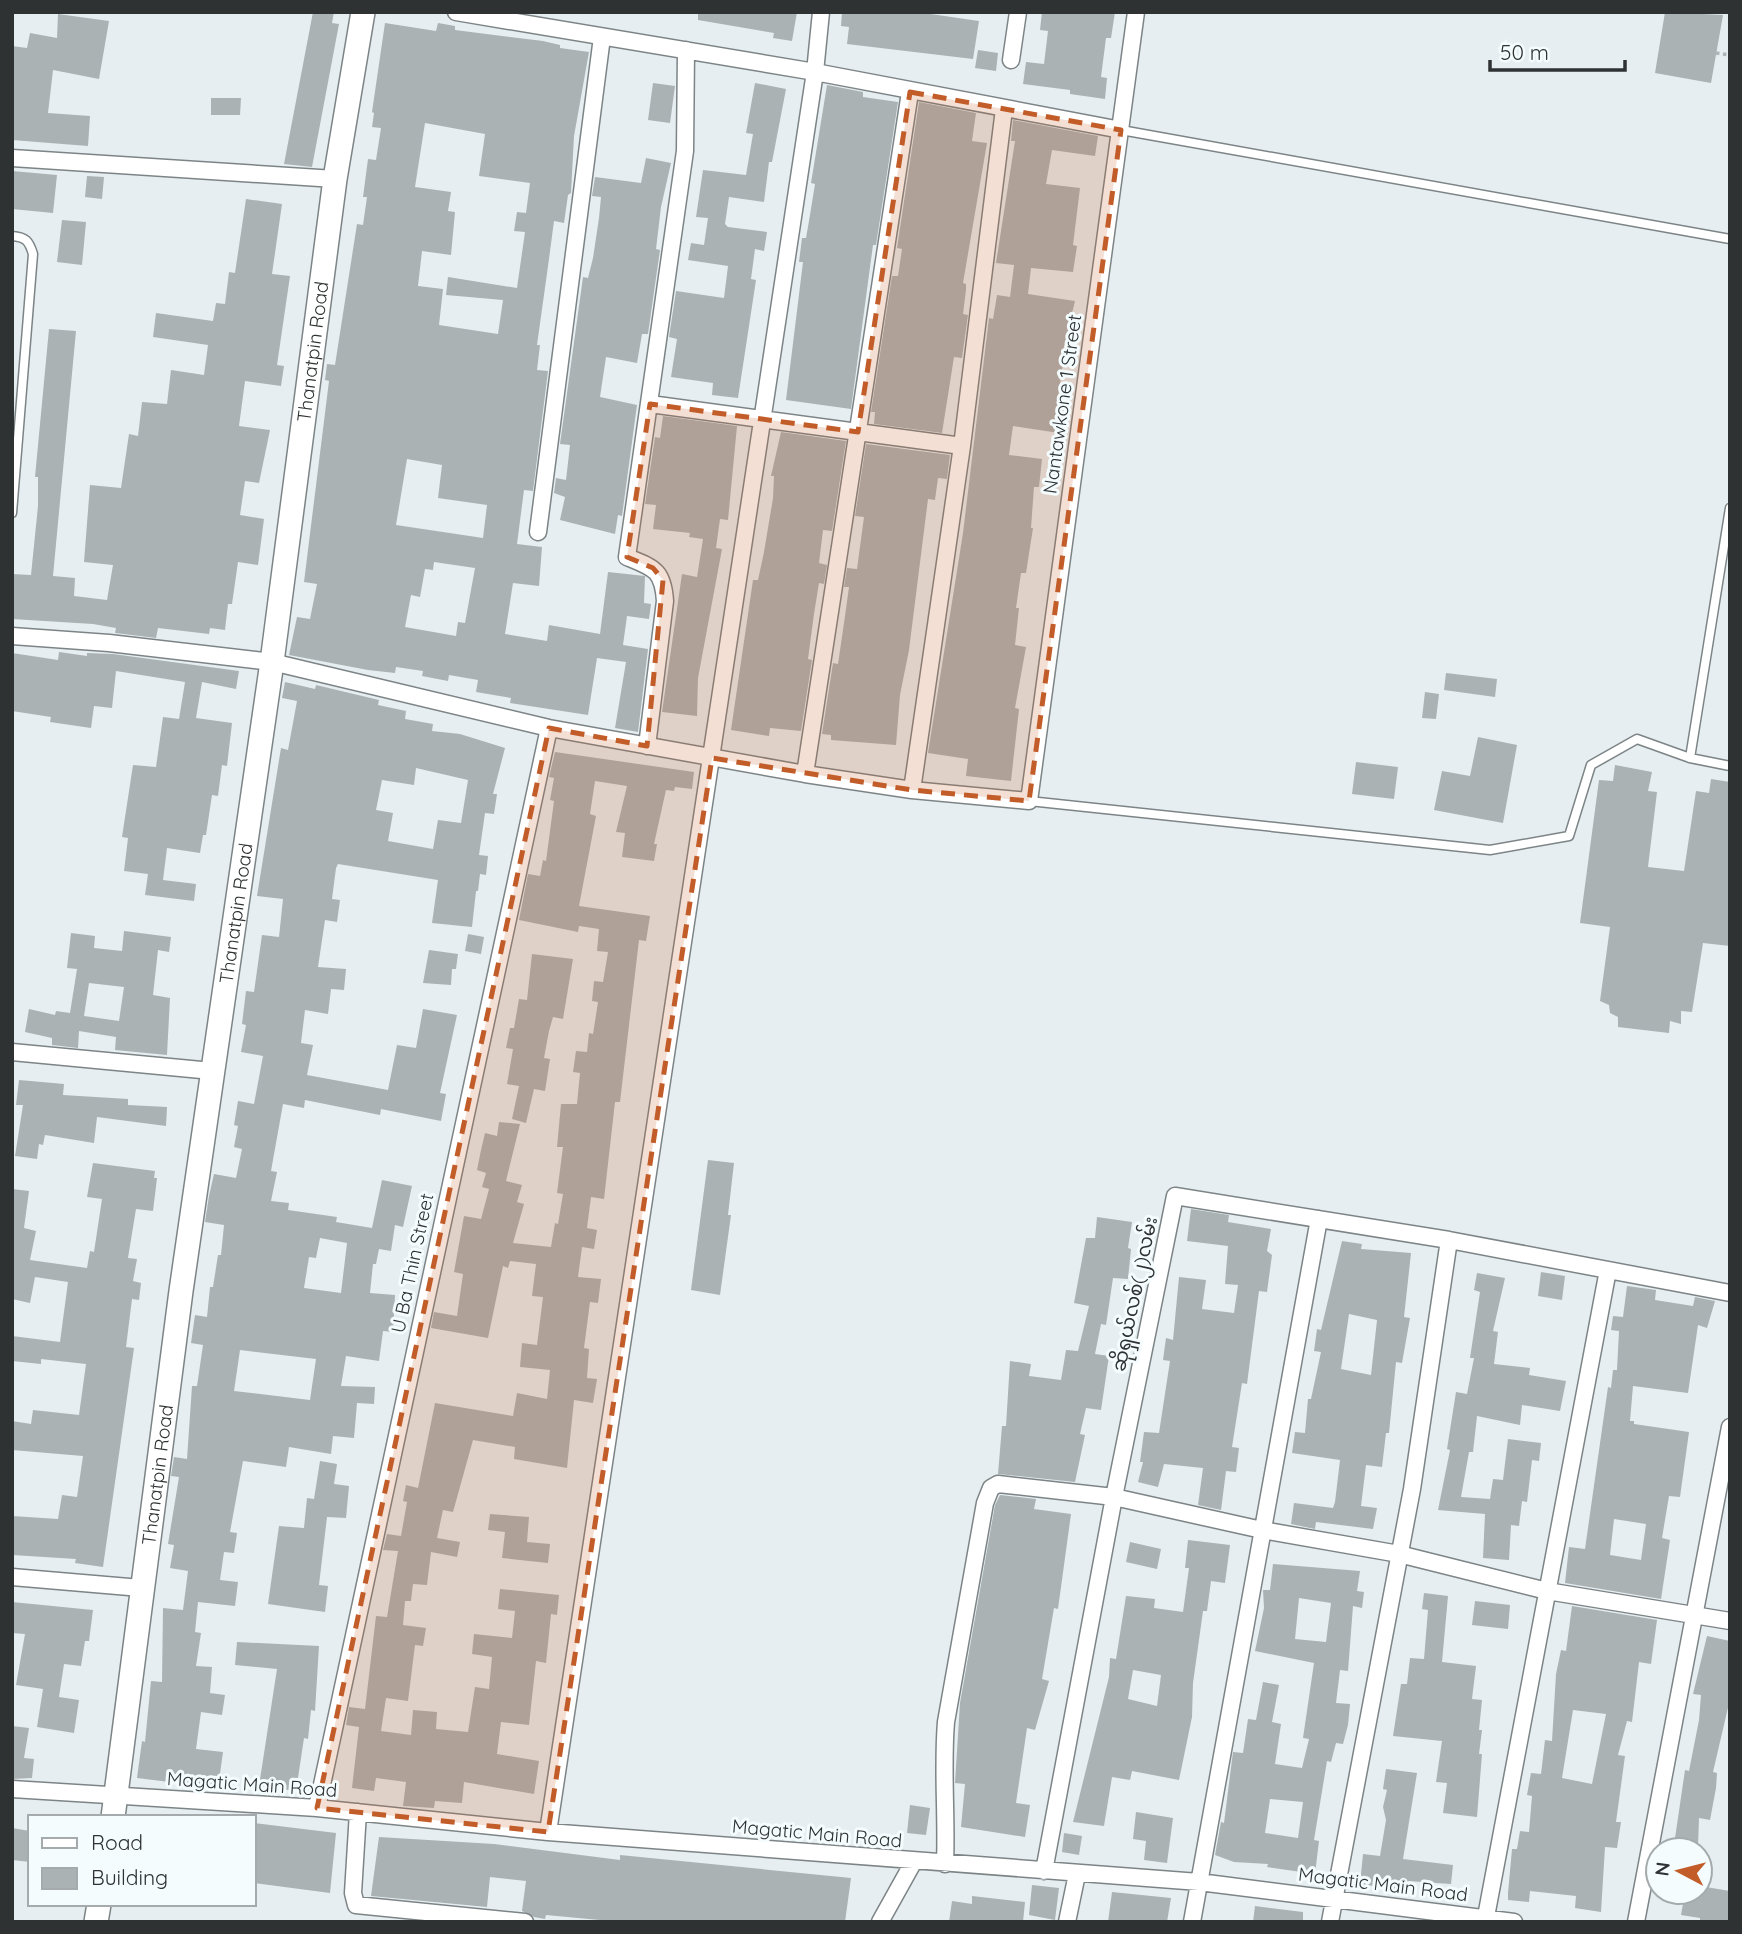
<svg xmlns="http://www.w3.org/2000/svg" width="1742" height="1934" font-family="Quicksand,'Noto Sans Myanmar',sans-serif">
	<rect width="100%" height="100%" fill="#e6eef1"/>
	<path fill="#aab2b4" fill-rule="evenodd" d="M313 12H334L332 23 339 24 312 167 284 164Z
		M698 12H797L792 41 773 38 774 33 698 20Z
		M842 12H917L979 21 973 59 847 44 849 27 841 26Z
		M1042 12H1115L1111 38H1106L1101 77 1107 78 1105 99 1070 94V90L1023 84 1026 62 1044 64 1048 31 1040 30Z
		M1665 12 1723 15 1711 83 1655 73Z
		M58 14 109 21 99 79 53 70 48 113 90 116 88 146 12 140V46L27 48 30 33 57 38Z
		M385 23 436 31 438 23 455 26V30L543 41 560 45V48L589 52 574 136 571 193 568 195 564 223 554 221 549 259 537 345H540L537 370 548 371 533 491 524 490 517 544 542 547 539 586 513 583 505 634 547 641 549 625 600 634 608 572 645 576 644 603 651 604 649 619 627 616 623 645 648 649 638 732 615 728 626 662 597 658 588 715 510 703 511 698 476 692 478 680 449 675 448 681 422 676 423 671 396 667 395 673 368 670 289 655 297 617 310 619 317 584 304 582 329 381 325 380 327 364 335 365 357 224 363 225 367 197H363L368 159 376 160 381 128 372 127 374 113 372 112ZM425 123 485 134 479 176 530 183 526 213 517 212 514 231 525 232 517 288 448 277 446 295 503 300 498 334 439 325 443 289 418 286 422 251 451 255 455 212 448 211 451 192 415 187ZM407 459 442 465 438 498 487 505 483 538 396 525ZM434 562 475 568 465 623 458 622 456 636 405 627 411 595 420 597 425 569 433 570Z
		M978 50 998 53 996 71 975 68Z
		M653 83 675 86 670 123 648 120Z
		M755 83 786 89 772 162H769L764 202 729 197 725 224 728 227 767 232 764 251 755 249 751 279 756 280 738 398 712 395 713 383 671 377 677 339 669 337 676 291 724 298 728 266 688 260 691 243 704 245 708 218 696 217 703 170 746 175 753 134 746 133Z
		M827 85 863 92V97L898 102 876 245H873L851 409 786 400 803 262H799L802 238H806L810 215 815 184 811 183Z
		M211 98H241L240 115H211Z
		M919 102 976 113 972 141 987 143 963 283 966 284V290L963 314 968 315 962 358 954 357 942 433 874 424 875 412H871L892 276H898L902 249 897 248Z
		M1013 120 1098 136 1095 156 1052 150 1046 184 1080 188 1073 245 1077 246 1073 272 1031 268 1028 294 1075 301 1060 363H1063L1058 397H1064L1059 433 1013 426 1009 455 1042 459 1039 487H1034L1031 528H1033L1026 573H1021L1016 608H1019L1015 645 1026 647 1015 708 1019 709 1011 781 966 776 968 759 928 753 963 533 989 318 993 319 997 295 1010 297 1014 265 996 263 1015 141H1011Z
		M646 158 671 163 661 207 656 249 660 250 648 334H642L637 363 606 357 600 397 637 405 622 516 618 515 615 534 560 520 565 497 554 493 556 478 566 480 570 445 560 444 583 277 588 278 593 258 599 218 601 197 592 196 595 177 641 183Z
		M12 171 57 175 53 213 12 209Z
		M87 176 104 177 102 199 85 197Z
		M246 199 282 204 272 274 290 276 277 365 284 366 281 386 245 381 239 426 270 430 259 483 245 481 240 515 264 519 258 565 238 562 232 604H228L225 630 210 628 209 634 158 628 156 638 115 633 116 628 93 624 12 619V574L31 575 38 506V477H35L49 329 76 331 53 576 75 578 74 596 107 600 113 565 84 562 90 485 121 488 129 434 138 436 142 402 167 404 171 370 204 375 208 345 153 337 156 313 213 321 216 303 225 304 229 272 235 273Z
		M62 220 86 222 82 265 57 262Z
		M663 416 737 426 728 520 720 519 716 548 722 549 698 678 697 716 662 712 682 574 697 577 703 539 689 537 690 533 653 529 656 505 645 504 655 437 660 438Z
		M781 432 846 441 832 531 823 530 819 563 827 565 824 584 819 583 814 614 808 659 812 660 801 731 770 728 769 736 731 730 753 580H758L764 552 773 498 774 476H771Z
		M866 444 950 455 947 479 938 478 935 500 928 499 909 650 900 695 896 745 831 740V735L822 734 833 663 838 664 845 616 849 587H844L847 568 857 569 864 517 855 516Z
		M59 652 87 656V653L113 654 239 671 236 689 202 682 196 718 232 723 227 766 222 765 218 796 212 795 206 835H203L200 853 167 848 163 880 196 884 194 901 145 895 148 874 124 871 128 838 122 837 133 765 156 767 163 717 179 719 185 682 116 671 112 708 94 706 91 728 50 722 51 717 12 711V653L58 660Z
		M1446 673 1497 679 1495 697 1444 690Z
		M285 682 315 689 316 685 379 700 378 705 406 711 405 719 433 724 432 731 460 734 505 748 493 794H497L494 814 485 813 479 855 488 856 486 875 480 874 478 891H476L472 927 432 923 438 880 338 864 336 868 332 899 340 900 337 922 325 920 318 967 346 969 344 990 331 989 328 1014 305 1010 301 1043 313 1045 307 1075 388 1090 397 1045 416 1048 423 1009 457 1015 440 1093 446 1094 441 1121 381 1109 380 1115 305 1100 304 1108 283 1104 271 1171 277 1172 271 1201 289 1203 288 1210 337 1217 336 1222 372 1228 382 1180 412 1186 403 1227 395 1225 391 1251 379 1249 376 1264H373L370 1293 395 1295 393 1332 383 1331 379 1361 346 1356 341 1386 375 1387 374 1404 357 1403 354 1438 333 1436 331 1454 289 1447 286 1467 243 1461 230 1532 237 1533 234 1553 224 1552 220 1580 238 1582 235 1606 198 1602 195 1632 201 1633 196 1666 212 1667 210 1693 225 1695 222 1715 201 1712 196 1749 223 1752 218 1788 137 1778 142 1741 145 1742 151 1681 162 1682 163 1608 183 1610 188 1571 170 1568 174 1545 168 1544 179 1477 171 1476 174 1457 187 1459 192 1386H197L203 1345 191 1343 195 1315 207 1317 210 1287H213L218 1255H221L224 1225 205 1222 209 1196 214 1174 236 1178 242 1149 234 1147 238 1126 234 1125 238 1101 254 1104 263 1056 241 1052 246 1025 242 1024 246 991 254 992 262 935 279 937 283 899 257 896 281 748 288 750 297 701 282 698ZM416 768 468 780 461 823 438 820 433 849 388 841 393 813 376 810 382 780 414 785ZM320 1238 347 1243 341 1293 304 1288 309 1257 316 1258ZM240 1350 316 1359 310 1400 234 1391Z
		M1425 692 1439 694 1436 719 1422 718Z
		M1478 737 1517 745 1503 823 1434 810 1442 771 1470 776Z
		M555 752 694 772 692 789 675 787 674 791 666 790 654 844H657L654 861 622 857 625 833 616 832 627 786 595 781 590 814 596 816 579 906 650 916 646 941 639 940 620 1102H615L604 1199 591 1197 587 1228 597 1230 594 1249 582 1247 578 1277 601 1279 598 1303 590 1302 584 1348 589 1349 587 1378 597 1379 593 1403 574 1400 567 1468 514 1459 515 1447 473 1440 453 1512 443 1510 437 1538 460 1542 457 1557 431 1552 427 1585 413 1584 411 1601H405L403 1625 426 1628 423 1646 415 1645 408 1701 386 1698 381 1731 411 1735 413 1710 437 1712 436 1729 468 1732 475 1687 489 1689 492 1657 472 1654 474 1634 512 1638 515 1611 498 1609 500 1589 559 1595 557 1615 551 1614 546 1663 536 1661 529 1725 501 1722 497 1754 539 1761 534 1794 464 1782 462 1803 435 1801 434 1808 403 1806 406 1782 376 1778 374 1791 352 1788 359 1727 346 1725 349 1707 365 1709 376 1616 387 1617 398 1551 383 1550 387 1534 401 1536 407 1502 403 1501 406 1485 418 1488 435 1403 513 1416 517 1393 547 1399 550 1370 520 1367 522 1343 537 1345 543 1297 532 1296 536 1264 510 1261 508 1268 503 1266 488 1338 431 1328 434 1312 457 1316 463 1274 454 1272 464 1216 481 1219 489 1189 482 1187 486 1173 477 1170 481 1150 485 1133 497 1136 499 1122 520 1124 506 1181 522 1185 517 1202 524 1204 513 1243 551 1247 555 1223 558 1224 563 1194 557 1193 563 1147H557L561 1104H577L580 1073 573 1072 576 1051 587 1052 589 1033 593 1034 598 1002 592 1001 594 981 603 982 608 952 597 951 599 929 579 926 578 932 519 920 528 874 540 876 543 860 546 861 554 801 550 800 554 778 549 777Z
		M1356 762 1398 767 1394 799 1352 794Z
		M1615 765 1652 772 1648 791 1657 792 1648 867 1684 871 1696 791 1709 793 1711 779 1730 782V946L1703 943 1692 1012 1681 1011V1024L1670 1021 1669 1033 1618 1027V1017L1610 1013 1609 1005 1600 1001 1610 927 1580 923 1599 780 1613 781Z
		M124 931 171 937 169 952 158 950 153 995 170 998 167 1055 115 1050 116 1037 79 1031 78 1048 52 1045V1038L25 1032 29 1009 55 1015 56 1011 70 1013 77 969 67 968 71 933 95 936 94 948 122 951ZM89 983 124 987 119 1021 84 1016Z
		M468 934 484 937 481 954 465 951Z
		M429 950 458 954 456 969H452L451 985 423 983Z
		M532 954 573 959 563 1019 553 1017 549 1031 544 1058 550 1059 545 1091 534 1089 526 1123 512 1119 519 1086 507 1084 513 1049 506 1048 510 1028H514L519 999 527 1000Z
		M19 1080 64 1084 63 1095 128 1099V1105L167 1107 166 1126 97 1117 94 1143 45 1135 43 1145 39 1144 37 1159 15 1156 23 1105H16Z
		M708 1160 734 1163 728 1215H731L720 1295 691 1290Z
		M93 1163 155 1171 154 1178H157L153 1211 136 1209 128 1258 137 1259 133 1281 141 1283 139 1300 132 1299 126 1347 134 1348 103 1567 75 1563 76 1559 12 1555V1516L58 1519 62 1495 77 1497 83 1456 12 1450V1421L31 1424 33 1410 79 1415 86 1364 41 1359V1364L12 1361V1336L60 1342 68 1282 35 1277 30 1303 12 1299V1189L29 1191 24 1228 36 1231 30 1260 87 1268 90 1251 94 1252 102 1199 87 1197Z
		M1191 1209 1229 1215 1228 1222 1271 1229 1267 1251 1272 1255 1267 1292 1259 1291 1247 1384 1242 1383 1232 1447 1239 1448 1236 1472 1226 1471 1221 1510 1198 1505 1203 1468 1164 1464 1158 1487 1138 1482 1143 1462H1140L1144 1432 1159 1433 1170 1361 1163 1360 1166 1338 1173 1340 1179 1277 1206 1280 1202 1309 1234 1313 1238 1285 1225 1284 1228 1246 1187 1241Z
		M1097 1217 1132 1222 1128 1248 1131 1249 1128 1279 1113 1278 1106 1325 1101 1324 1095 1354 1109 1356 1101 1410 1086 1408 1080 1434 1085 1435 1075 1482 998 1474 1002 1426H1006L1010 1361 1031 1364 1029 1376 1061 1380 1066 1350 1078 1351 1089 1306 1074 1303 1086 1238H1095Z
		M1342 1241 1362 1244 1361 1249 1411 1253 1404 1317 1410 1318 1402 1363 1396 1362 1389 1433H1386L1382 1467 1366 1465 1361 1506 1377 1508 1373 1529 1316 1522 1315 1529 1291 1524 1294 1503 1333 1508 1335 1502 1340 1460 1292 1453 1295 1432 1305 1433 1308 1399H1311L1321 1352 1314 1351 1317 1329 1321 1330ZM1349 1314 1377 1320 1371 1375 1341 1369Z
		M1541 1272 1565 1276 1562 1300 1538 1296Z
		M1477 1273 1505 1278 1493 1331 1498 1332 1494 1364 1530 1368 1529 1375 1566 1381 1560 1411 1522 1405 1520 1425 1477 1416 1473 1452H1469L1461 1497 1490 1499 1493 1479 1503 1480 1508 1439 1541 1443 1539 1461 1532 1460 1527 1502 1522 1501 1519 1526 1511 1525 1509 1560 1483 1558 1485 1514 1438 1510 1450 1450 1447 1449 1456 1392 1467 1394 1474 1358H1470L1480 1292 1474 1290Z
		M1627 1286 1656 1290 1655 1300 1693 1306 1695 1297 1715 1301 1707 1328 1698 1325 1688 1393 1633 1386 1630 1421H1634V1424L1689 1432 1680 1497 1669 1496 1662 1538 1670 1540 1661 1599 1565 1583 1569 1547 1585 1549 1608 1387 1611 1388 1613 1370H1617L1619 1331 1611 1330 1613 1316 1623 1317ZM1614 1519 1646 1524 1641 1560 1610 1555Z
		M320 1461 337 1464 334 1484 349 1486 346 1518 327 1517 319 1585 328 1586 325 1612 268 1604 279 1526 304 1528 307 1498 314 1499Z
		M1000 1495 1036 1499 1034 1509 1071 1514 1058 1609 1054 1608 1042 1679 1049 1681 1035 1730 1027 1728 1016 1803 1030 1805 1025 1837 961 1827 965 1784 955 1783 960 1703 995 1505Z
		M490 1514 529 1517 527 1542 550 1544 548 1563 502 1558 505 1532 488 1530Z
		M1188 1540 1230 1545 1225 1583 1211 1581 1207 1611H1203L1193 1683 1192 1717 1179 1780 1132 1771 1130 1780 1112 1777 1104 1826 1073 1822 1109 1677 1110 1658 1116 1659 1126 1596 1155 1599 1154 1608 1183 1612 1189 1568H1185ZM1133 1670 1161 1675 1157 1706 1128 1699Z
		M1130 1542 1161 1549 1157 1569 1126 1562Z
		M1273 1564 1360 1571 1357 1591 1364 1592 1362 1608 1353 1606 1348 1671 1340 1670 1336 1703 1350 1704 1348 1725 1343 1744 1336 1743 1331 1762 1327 1761 1314 1840 1319 1841 1315 1874 1267 1867 1268 1864 1234 1862 1215 1855 1221 1822 1224 1823 1233 1752 1243 1753 1248 1719 1256 1720 1263 1682 1279 1685 1272 1722 1281 1724 1275 1764 1302 1768 1309 1739 1303 1738 1314 1663 1255 1651 1264 1608 1263 1590H1270ZM1299 1598 1331 1603 1326 1642 1295 1639ZM1270 1799 1303 1802 1298 1838 1265 1833Z
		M1424 1593 1448 1596 1442 1662 1476 1666 1472 1699 1482 1700 1479 1730H1482L1479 1754H1482L1477 1817 1443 1813 1447 1783 1436 1782 1442 1741 1393 1736 1401 1684H1407L1410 1658 1424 1659 1428 1610 1422 1609Z
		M1475 1601 1510 1605 1508 1629 1472 1625Z
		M12 1602 93 1610 89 1641H85L81 1666 64 1664 59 1697 79 1700 74 1733 37 1727 43 1689 16 1685 25 1634 12 1633Z
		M1572 1606 1657 1620 1651 1664 1639 1662 1632 1722 1627 1721 1618 1755 1625 1756 1616 1822H1621L1617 1848 1605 1847 1601 1912 1575 1908 1576 1896 1530 1891 1529 1902 1508 1900V1893L1512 1849H1517L1520 1831 1529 1832 1532 1796 1527 1795 1531 1773 1541 1774 1545 1740 1552 1741 1556 1674 1561 1650 1566 1651ZM1573 1710 1606 1714 1592 1784 1562 1778Z
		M1707 1636 1730 1641V1699L1713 1772 1717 1773 1716 1788 1710 1820 1699 1818 1698 1847 1674 1845 1685 1770 1689 1771 1699 1720 1701 1695 1693 1694Z
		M237 1642 319 1646 315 1711 311 1710 308 1739 304 1738 296 1791 259 1786 277 1669 235 1665Z
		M12 1726 29 1728 24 1758 34 1759 32 1778 12 1779Z
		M1386 1769 1417 1773 1403 1859 1453 1865 1451 1884 1408 1881 1407 1891 1360 1884 1363 1854 1380 1856 1386 1820 1383 1807 1387 1790 1383 1789Z
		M910 1805 930 1808 926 1835 907 1833Z
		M1136 1812 1173 1818 1167 1863 1144 1860 1146 1841 1133 1839Z
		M254 1823 336 1833 330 1893 254 1883Z
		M12 1828 30 1831V1862L12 1860Z
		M1064 1833 1082 1836 1079 1855 1062 1852Z
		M379 1837 494 1844 620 1860V1855L851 1878 845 1922H621L546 1915 545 1919 534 1917 522 1911 526 1881 490 1877 487 1907 371 1896Z
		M1032 1885 1059 1888 1055 1920 1029 1915Z
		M1700 1886 1730 1891V1922H1700V1918L1681 1915 1685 1892H1700Z
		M1112 1892 1171 1898 1167 1922H1108Z
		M972 1896 1025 1902 1023 1922H949L952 1901 972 1904Z
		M1255 1906 1303 1912V1922H1253Z"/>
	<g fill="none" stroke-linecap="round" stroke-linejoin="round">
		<g stroke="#7d8486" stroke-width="11">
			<path id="lane" d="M1121 130 1730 239
				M12 236C26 237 29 241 33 254L12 513
				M1690 758 1730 508
				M1029 801 1490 850 1569 836 1591 765 1637 739 1690 758 1730 766"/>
		</g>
		<g stroke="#7d8486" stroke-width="19">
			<path id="street" d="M456 12 815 72 1121 130
				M1011 60 1018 12
				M12 158 335 179
				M650 404 962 446
				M538 532 602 37
				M12 636 109 643 272 662 549 728 805 774 912 790 1029 801 1136 12
				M647 746 665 601C663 570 654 568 627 557L685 151 686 50
				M805 774 910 92
				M912 790 962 446 1004 109
				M12 1052 212 1071
				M12 1577 141 1588
				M12 1789 317 1808 548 1832 1199 1882 1514 1922
				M317 1808 549 728
				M358 1812 353 1893 356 1905 525 1922
				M548 1832 815 72 821 12
				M945 1864C947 1816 942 1769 946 1722L985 1503 991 1488 998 1484 1114 1497 1262 1530 1399 1554 1547 1591 1730 1621
				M1044 1871 1114 1497 1175 1196 1449 1240 1730 1293
				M880 1922 914 1861
				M1067 1922 1077 1874
				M1192 1922 1319 1219
				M1330 1922 1412 1489 1449 1240
				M1485 1922 1608 1270
				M1636 1922 1730 1427"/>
		</g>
		<g stroke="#7d8486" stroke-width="26">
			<g id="secondary">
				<path id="s1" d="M113 1817 181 1291 272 662 335 179 363 12"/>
				<path d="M96 1922 99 1904"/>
			</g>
		</g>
		<path stroke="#aeb5b7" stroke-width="3.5" stroke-dasharray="3.5 3.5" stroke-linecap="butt" d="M1716 53 1730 55"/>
		<use href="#lane" stroke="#fff" stroke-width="8"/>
		<use href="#street" stroke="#fff" stroke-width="16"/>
		<use href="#secondary" stroke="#fff" stroke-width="23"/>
	</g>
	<path fill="#c25d2a" fill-opacity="0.2" stroke="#c25d2a" stroke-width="5" stroke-dasharray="14 9" stroke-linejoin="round" d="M910 92 1121 130 1029 801 912 790 712 758 548 1832 317 1808 549 728 647 746 663 580 653 568 627 557 650 404 858 432Z"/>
	<g text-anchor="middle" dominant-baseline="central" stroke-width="6" stroke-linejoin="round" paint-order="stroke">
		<g font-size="19" fill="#2f3233" stroke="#f4fcfe">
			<text stroke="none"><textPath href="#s1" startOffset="1479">Thanatpin Road</textPath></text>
			<text transform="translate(1062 404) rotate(-82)">Nantawkone 1 Street</text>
			<text stroke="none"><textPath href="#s1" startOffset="912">Thanatpin Road</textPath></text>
			<text transform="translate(412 1263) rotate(-78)">U Ba Thin Street</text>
			<text transform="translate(1134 1294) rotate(-78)">ဆိုရှယ်လစ်(၂)လမ်း</text>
			<text stroke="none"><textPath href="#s1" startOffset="345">Thanatpin Road</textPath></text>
			<text transform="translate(252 1784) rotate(4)">Magatic Main Road</text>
			<text transform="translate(817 1833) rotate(5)">Magatic Main Road</text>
			<text transform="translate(1383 1884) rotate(7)">Magatic Main Road</text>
		</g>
	</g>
	<rect width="1742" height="1934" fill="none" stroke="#2f3233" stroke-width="28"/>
	<rect x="28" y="1815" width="228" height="91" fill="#f4fcfe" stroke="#a5abad" stroke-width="2"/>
	<rect x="42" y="1838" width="35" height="10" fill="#ffffff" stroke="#a5abad" stroke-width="2"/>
	<text x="91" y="1850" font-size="21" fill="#2f3233">Road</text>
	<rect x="42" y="1868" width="35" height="21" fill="#aab2b4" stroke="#a5abad" stroke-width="2"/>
	<text x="91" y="1885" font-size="21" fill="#2f3233">Building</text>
	<g transform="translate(1679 1871) rotate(277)"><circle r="33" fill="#f4fcfe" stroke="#a5abad" stroke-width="2"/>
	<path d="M0-5L12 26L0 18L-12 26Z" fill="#c25d2a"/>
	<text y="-10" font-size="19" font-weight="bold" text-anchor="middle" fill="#2f3233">N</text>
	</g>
	<path d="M1490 60v10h135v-10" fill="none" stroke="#2f3233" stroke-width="3.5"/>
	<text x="1500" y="60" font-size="21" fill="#2f3233" stroke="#f4fcfe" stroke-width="5" paint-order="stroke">50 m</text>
</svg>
